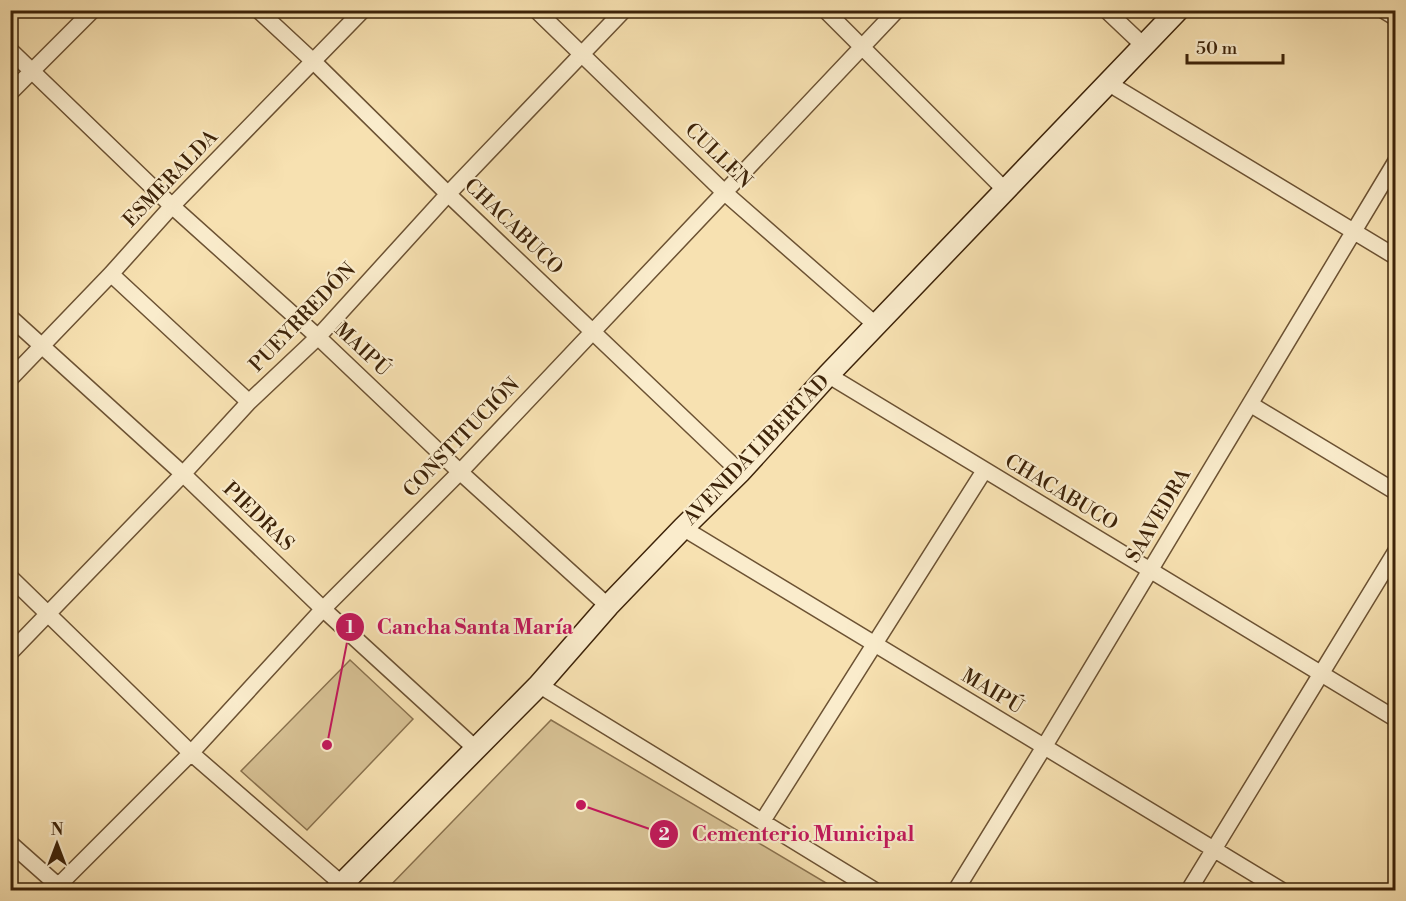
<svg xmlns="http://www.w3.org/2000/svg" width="1406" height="901" font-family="'Libre Bodoni',serif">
	<rect width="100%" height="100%" fill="#f7e1b1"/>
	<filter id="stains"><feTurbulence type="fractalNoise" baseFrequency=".00333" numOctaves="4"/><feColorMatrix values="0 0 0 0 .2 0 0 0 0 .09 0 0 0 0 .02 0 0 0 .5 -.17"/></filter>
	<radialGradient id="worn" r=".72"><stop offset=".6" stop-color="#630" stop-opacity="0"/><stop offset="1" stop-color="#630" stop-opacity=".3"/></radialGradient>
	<path fill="#d7c194" stroke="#8a724e" stroke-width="1.5" d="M350 660 413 719 307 830 241 771Z
		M551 720 838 890H386Z"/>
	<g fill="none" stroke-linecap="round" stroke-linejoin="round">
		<g stroke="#6c5233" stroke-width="18">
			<path id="street" d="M258 10 314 62 448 194 740 472
				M536 10 724 192 876 325
				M825 10 1005 190
				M1106 10 1144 46
				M1383 10 1396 18
				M10 50 172 206 318 337 460 472 608 606
				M1108 83 1396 257
				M10 93 93 10
				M111 274 249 402
				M10 317 183 474 323 609 475 748
				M828 375 1396 719
				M10 379 111 274 172 206 363 10
				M1250 404 1396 492
				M683 528 1281 890
				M10 577 191 753 342 884
				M10 653 183 474 249 402 318 337 448 194 624 10
				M539 685 874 890
				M762 822 984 471
				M10 843 63 890
				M54 890 191 753 323 609 460 472 897 10
				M956 890 1044 747 1396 161
				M1189 890 1396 551"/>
		</g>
		<g stroke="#3d2309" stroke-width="24">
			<path id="secondary" d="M336 890 539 685 608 606 683 528 740 472 828 375 1178 10"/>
		</g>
		<use href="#street" stroke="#faeccc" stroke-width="15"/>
		<use href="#secondary" stroke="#faeccc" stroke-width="21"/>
	</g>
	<g text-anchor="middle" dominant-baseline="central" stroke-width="4.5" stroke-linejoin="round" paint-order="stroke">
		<g font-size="20" fill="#3d2309" stroke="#faeccc">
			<text transform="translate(718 156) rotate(44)">CULLEN</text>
			<text transform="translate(171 179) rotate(-46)">ESMERALDA</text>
			<text transform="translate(513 227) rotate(44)">CHACABUCO</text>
			<text transform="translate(303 318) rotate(-46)">PUEYRREDÓN</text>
			<text transform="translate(362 350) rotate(43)">MAIPÚ</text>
			<text transform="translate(462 438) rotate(-46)">CONSTITUCIÓN</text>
			<text transform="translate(757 450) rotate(-46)">AVENIDA LIBERTAD</text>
			<text transform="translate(1061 493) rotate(31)">CHACABUCO</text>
			<text transform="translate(1159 516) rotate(-59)">SAAVEDRA</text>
			<text transform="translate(258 517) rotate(44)">PIEDRAS</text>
			<text transform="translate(992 692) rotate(31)">MAIPÚ</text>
		</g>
	</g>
	<path fill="none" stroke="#c2185b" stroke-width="2" d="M327 745L350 627M581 805L664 834"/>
	<g fill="#c2185b" stroke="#faeccc" stroke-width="2">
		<circle cx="327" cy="745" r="6"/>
		<circle cx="581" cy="805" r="6"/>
		<circle cx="350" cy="627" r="15"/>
		<circle cx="664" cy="834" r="15"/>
	</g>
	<g font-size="18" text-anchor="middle" font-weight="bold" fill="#fff">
		<text x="350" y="633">1</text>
		<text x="664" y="840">2</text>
	</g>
	<g font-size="21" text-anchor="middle" font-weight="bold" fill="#c2185b" stroke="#faeccc" stroke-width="4.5" stroke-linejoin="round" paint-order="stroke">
		<text x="475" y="634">Cancha Santa María</text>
		<text x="803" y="841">Cementerio Municipal</text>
	</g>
	<rect width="1406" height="901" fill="none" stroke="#f7e1b1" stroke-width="36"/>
	<rect x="12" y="12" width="1382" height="877" fill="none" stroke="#3d2309" stroke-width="3"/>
	<rect x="18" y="18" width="1370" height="865" fill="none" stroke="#3d2309" stroke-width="1.5"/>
	<g transform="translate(57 844)" stroke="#faeccc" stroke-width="4.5" paint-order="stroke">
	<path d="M0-4.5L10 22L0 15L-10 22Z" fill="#3d2309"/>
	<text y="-9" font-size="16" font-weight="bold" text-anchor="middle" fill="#3d2309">N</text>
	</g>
	<path d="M1187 54v9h96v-9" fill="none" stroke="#3d2309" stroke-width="3"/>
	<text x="1196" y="54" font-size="18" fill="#3d2309" stroke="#faeccc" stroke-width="4.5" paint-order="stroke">50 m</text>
	<rect width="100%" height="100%" filter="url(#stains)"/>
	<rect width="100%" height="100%" fill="url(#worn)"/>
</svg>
